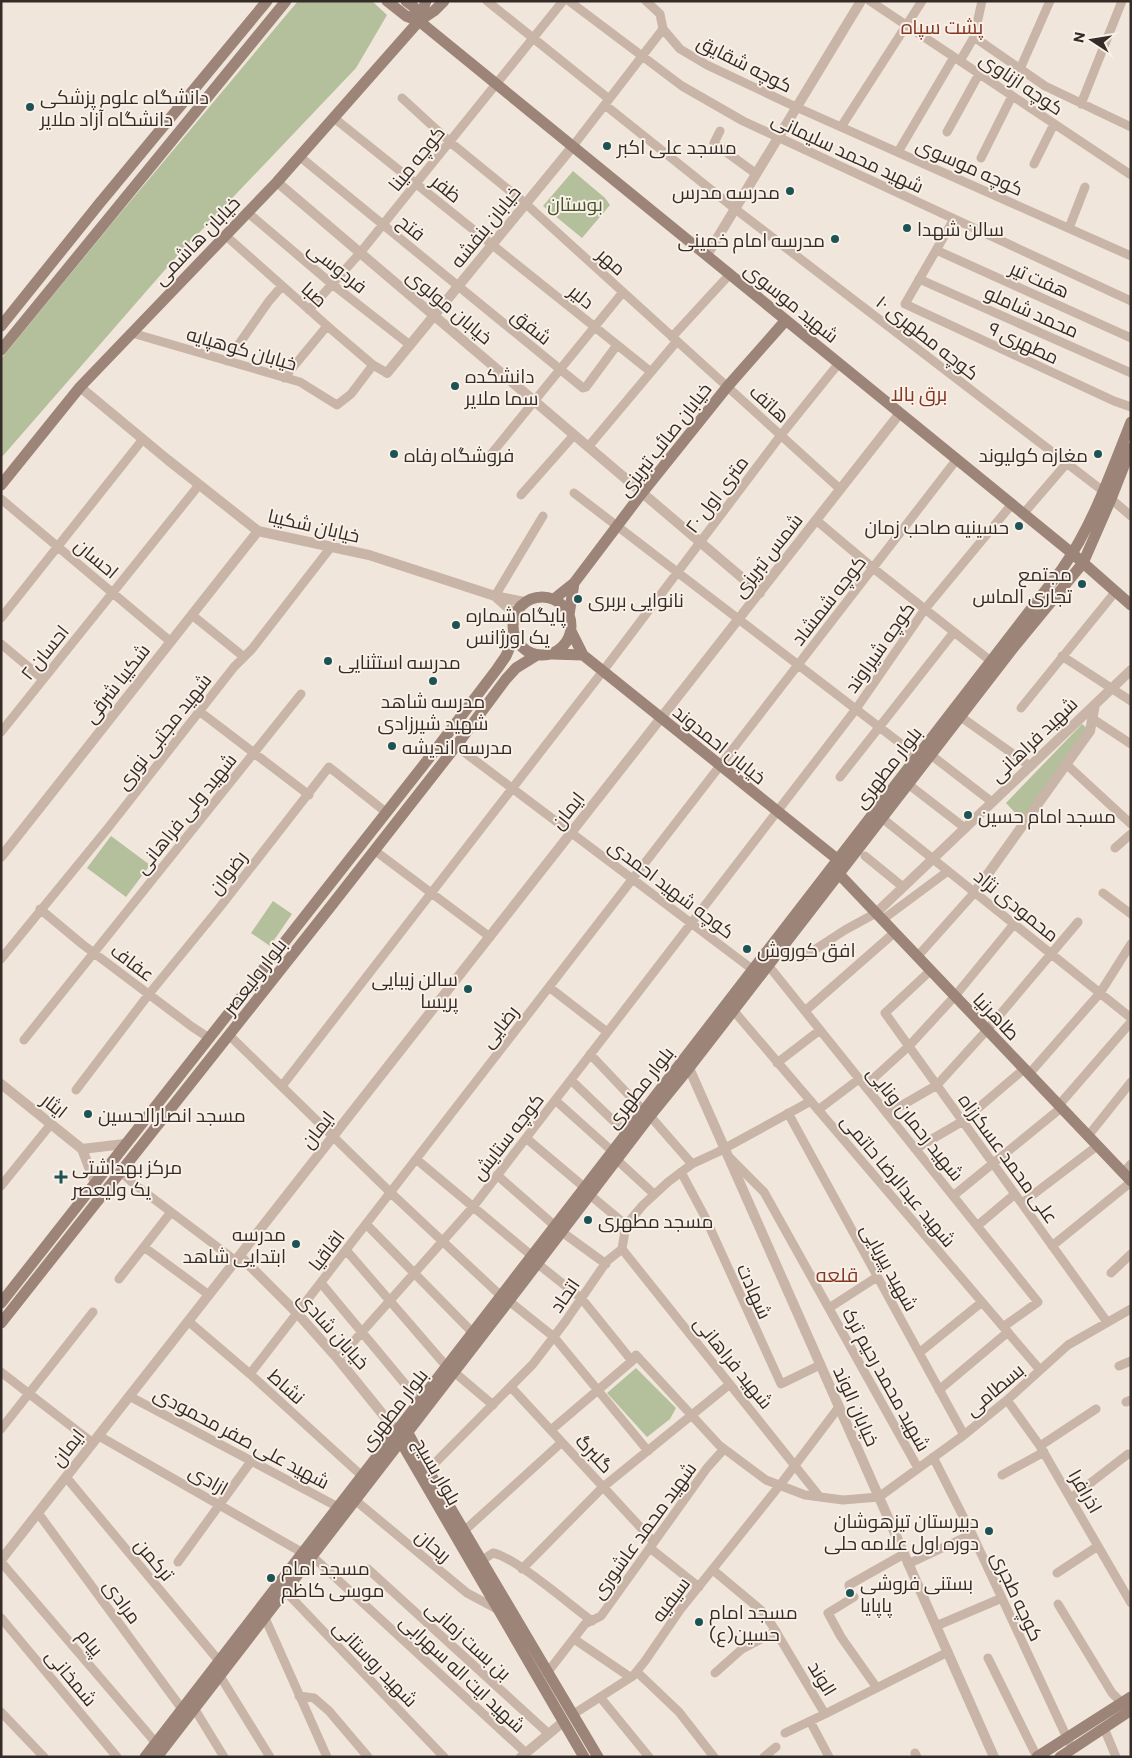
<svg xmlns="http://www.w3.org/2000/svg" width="1132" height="1758" font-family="Commissioner,Cairo,sans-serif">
	<rect width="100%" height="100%" fill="#f1e6db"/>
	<path fill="#b4bf9b" d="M298 1H372L387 15 356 68 177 256 1 458V359L113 222Z
		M573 171 605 198 610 205 582 238 543 206Z
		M1082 724 1088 729 1022 820 1006 803Z
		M111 836 150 865 126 897 87 868Z
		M273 901 292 914 270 946 251 933Z
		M636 1368 676 1408 670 1419 647 1437 607 1393Z"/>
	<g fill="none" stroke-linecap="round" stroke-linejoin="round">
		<path stroke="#c9b5a7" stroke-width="9" d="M487 1 609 99
			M569 1 682 86 743 121 1131 301
			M646 1 660 14 663 29 680 49 707 65 796 107 1131 256
			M870 1 1131 175
			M974 37 1045 86 1131 127
			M960 61 974 37 982 1
			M1020 69 1050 1
			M402 98 450 142 526 204 840 489
			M1081 104 1122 1
			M605 105 734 208 1103 491
			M334 118 651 372
			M841 127 922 1
			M720 131 714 143 755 173
			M947 132 979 74
			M573 146 663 29
			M898 152 954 57
			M299 156 583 388 586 387 617 345
			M981 158 1012 96
			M1034 164 1054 124
			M247 212 332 284 410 345
			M954 219 905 304 1114 401 1131 407
			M1069 228 1085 187
			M225 235 332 330 373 365 387 373
			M936 250 1131 338
			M919 279 1131 373
			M309 310 360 253 563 1
			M132 333 300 382 337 405 351 394 373 365
			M672 337 730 274
			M227 361 269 301 282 286
			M284 378 327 326
			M588 447 677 341
			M488 458 623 292
			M574 493 917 756
			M521 495 574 435
			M1 499 171 642
			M1111 499 1131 516
			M1024 513 1066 464
			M816 520 873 568 992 662
			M495 596 543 516
			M192 615 244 657
			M1 618 143 439
			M1 644 43 679
			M1062 656 1131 701
			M1021 708 1116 591
			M199 711 309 795
			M961 717 1030 766
			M1093 719 1131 744
			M1 732 199 485
			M456 746 752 969
			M931 755 992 802
			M1066 764 1131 824
			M840 777 954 632
			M908 784 965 828
			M882 818 1131 1018
			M1115 848 1131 834
			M374 850 490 937
			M865 856 903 887
			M1103 893 1131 914
			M40 909 82 944 191 1026 209 1038
			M882 920 948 871
			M805 956 845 930 876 913
			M917 957 975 892
			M1 959 108 828 234 667 252 649 331 547
			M768 965 1038 1302 1003 1327
			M930 971 885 1013 1107 1322
			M549 987 607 1032
			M733 1010 1040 1370
			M805 1011 894 933
			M229 1035 391 1193 501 1296
			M24 1040 301 694
			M590 1054 643 1110
			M777 1063 820 1030
			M1029 1074 1100 993 1131 944
			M571 1080 626 1133
			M282 1086 603 671 781 435 839 363
			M865 1086 909 1046 955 996 1014 924
			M76 1090 149 994 220 907 329 767 387 813
			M555 1100 612 1151
			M1059 1105 1131 1022
			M818 1110 859 1079
			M788 1113 964 1435
			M887 1114 937 1085 987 1030 1078 922
			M650 1116 692 1164
			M1088 1136 1131 1082
			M526 1138 584 1187
			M915 1149 963 1121 1024 1069
			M730 1158 764 1192 918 1468
			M416 1159 532 1256
			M617 1160 654 1194
			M121 1172 134 1184 236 1261
			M681 1172 705 1217 781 1384 820 1365
			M1123 1173 1131 1164
			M497 1175 555 1226
			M1 1186 51 1124
			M590 1195 626 1225
			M953 1196 1061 1108
			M1022 1203 1097 1146
			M366 1224 473 1333
			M977 1226 1015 1194
			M562 1232 606 1264
			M1052 1246 1131 1182
			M144 1247 209 1295
			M622 1249 819 1496
			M346 1250 447 1367
			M538 1264 582 1299 632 1361
			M1111 1273 1131 1254
			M119 1279 171 1212
			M321 1283 420 1402
			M509 1301 554 1337 648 1451
			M829 1308 877 1277
			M188 1321 250 1374 362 1476
			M919 1353 982 1302
			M338 1359 473 1207 856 709 925 609 1012 504
			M1119 1366 1131 1361
			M1 1372 93 1443
			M454 1372 493 1405
			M250 1374 957 459
			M511 1387 654 1542
			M939 1390 1008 1332
			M129 1396 338 1507
			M1007 1400 1040 1446 1131 1603
			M1126 1402 1131 1400
			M1 1429 93 1312
			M551 1430 632 1361 636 1355 719 1445 766 1480 805 1495 843 1500 879 1497 964 1435 1007 1400 1068 1345 1131 1309
			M99 1436 303 1553
			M1040 1446 1096 1409
			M933 1457 972 1534 1069 1742
			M428 1470 533 1364 565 1322 607 1261 622 1249 626 1225 643 1205 668 1182 692 1164 718 1152 811 1101
			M1002 1475 1044 1452
			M66 1477 219 1661
			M1071 1498 1128 1454
			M355 1500 467 1593 497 1609
			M38 1513 182 1709
			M464 1531 562 1442
			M650 1548 699 1587
			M312 1556 526 1753
			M481 1561 493 1553C515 1557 570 1605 592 1621
			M1 1562 156 1743
			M178 1562 252 1460
			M908 1564 972 1534
			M368 1569 549 1734
			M522 1569 603 1487 730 1384
			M713 1570 762 1611 772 1625 825 1714
			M1057 1573 1098 1546
			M285 1591 444 1757
			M1058 1604 1112 1693 1125 1706
			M1 1618 117 1757
			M265 1618 327 1757
			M936 1626 1002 1598
			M574 1639 630 1677
			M988 1658 1037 1757
			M637 1672 679 1712 714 1757
			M547 1673 585 1624 601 1616 707 1468 724 1449
			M715 1673 742 1649 776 1631
			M220 1676 270 1757
			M877 1688 841 1637 828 1613 854 1597 850 1593 849 1585 904 1554
			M299 1696 314 1698 329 1711 368 1757
			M600 1697 649 1757
			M194 1708 224 1757
			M1 1712 44 1757
			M572 1715 633 1676 645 1661 680 1610 780 1485 839 1407
			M810 1721 829 1757
			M1104 1728 1116 1757
			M785 1733 825 1714 948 1652
			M915 1753 917 1757
			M764 1757 776 1747"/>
		<path stroke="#c9b5a7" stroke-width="10" d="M277 182 760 593
			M707 255 861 1
			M387 373 573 146
			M80 387 168 460 258 531 369 555 495 596 524 602
			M496 597 515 614
			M1 857 258 531
			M975 892 1090 731 1095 704
			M876 913 1131 670
			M689 1068 994 1757
			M1 1084 82 1149 95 1183
			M82 1149 124 1144
			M240 1256 297 1313 338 1359 397 1432
			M1 1560 900 413
			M521 1757 563 1722"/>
		<path stroke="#9c8479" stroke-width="11" d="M387 1 406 16 419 21 1073 554 1131 605
			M406 1 414 7 419 21
			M419 21 426 1
			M1 326 99 204 267 1
			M1 350 286 1
			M1 485 80 387 277 182 419 21 434 11 444 1
			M513 626a29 29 0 1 1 58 0a29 29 0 1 1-58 0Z
			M554 599 574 583 642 493 727 387 786 320
			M569 615 574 583
			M571 631 583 655 837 859 839 874 1131 1181
			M552 654 583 655
			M1 1303 437 748 497 669 506 656 514 637
			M1 1323 331 906 456 746 506 679 516 668 537 655
			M145 1757 1062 569C1093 525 1111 472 1131 422
			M157 1757 495 1319 650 1116 689 1068 1014 647 1083 563 1111 499 1131 448
			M584 1757 401 1442 397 1432 408 1433 428 1470 598 1757
			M1037 1757 1131 1697
			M1060 1757 1131 1710"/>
	</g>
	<g fill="#1e5355" stroke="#f9f0e7" stroke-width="2">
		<circle cx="30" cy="107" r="5"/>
		<circle cx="607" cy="146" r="5"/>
		<circle cx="790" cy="191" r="5"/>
		<circle cx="907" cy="228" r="5"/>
		<circle cx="835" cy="239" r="5"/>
		<circle cx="455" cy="386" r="5"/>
		<circle cx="394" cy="454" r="5"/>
		<circle cx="1098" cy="454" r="5"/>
		<circle cx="1019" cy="526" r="5"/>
		<circle cx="1082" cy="584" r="5"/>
		<circle cx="578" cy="599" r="5"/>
		<circle cx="456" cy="625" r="5"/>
		<circle cx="328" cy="661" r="5"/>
		<circle cx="433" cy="681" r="5"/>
		<circle cx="392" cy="746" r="5"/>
		<circle cx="968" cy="815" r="5"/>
		<circle cx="747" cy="949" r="5"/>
		<circle cx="468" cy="989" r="5"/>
		<circle cx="88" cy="1114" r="5"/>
		<path d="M58.5 1169.5h5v5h5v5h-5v5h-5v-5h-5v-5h5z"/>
		<circle cx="588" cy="1220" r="5"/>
		<circle cx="296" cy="1244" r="5"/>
		<circle cx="989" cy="1531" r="5"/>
		<circle cx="271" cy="1578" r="5"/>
		<circle cx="850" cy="1593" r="5"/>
		<circle cx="699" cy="1622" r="5"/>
	</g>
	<g text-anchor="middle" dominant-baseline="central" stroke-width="4" stroke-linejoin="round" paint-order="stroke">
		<g font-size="19" fill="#352b27" stroke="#f9f0e7">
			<text transform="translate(745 63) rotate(27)">کوچه شقایق</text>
			<text transform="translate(1022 83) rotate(34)">کوچه ازناوی</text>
			<text transform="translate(848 152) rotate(25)">شهید محمد سلیمانی</text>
			<text transform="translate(416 158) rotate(-51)">کوچه مینا</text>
			<text transform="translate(970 166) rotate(24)">کوچه موسوی</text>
			<text transform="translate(447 188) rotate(39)">ظفر</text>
			<text transform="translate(485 226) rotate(-51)">خیابان بنفشه</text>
			<text transform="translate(412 227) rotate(39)">فتح</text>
			<text transform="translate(196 240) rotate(-46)">خیابان هاشمی</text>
			<text transform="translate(612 261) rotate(42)">مهر</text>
			<text transform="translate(338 267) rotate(39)">فردوسی</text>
			<text transform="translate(1040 279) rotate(24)">هفت تیر</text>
			<text transform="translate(315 294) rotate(42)">صبا</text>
			<text transform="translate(582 296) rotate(39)">دلیر</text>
			<text transform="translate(792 302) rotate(39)">شهید موسوی</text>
			<text transform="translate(450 306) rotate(40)">خیابان مولوی</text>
			<text transform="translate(1032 311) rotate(24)">محمد شاملو</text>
			<text transform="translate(532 326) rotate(39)">شفق</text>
			<text transform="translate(928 337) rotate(38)">کوچه مطهری ۱۰</text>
			<text transform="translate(1024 342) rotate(25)">مطهری ۹</text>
			<text transform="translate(242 348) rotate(16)">خیابان کوهپایه</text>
			<text transform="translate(770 403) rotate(42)">هاتف</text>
			<text transform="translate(664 439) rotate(-52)">خیابان صائب تبریزی</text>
			<text transform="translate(716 494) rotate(-53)">۲۰ متری اول</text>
			<text transform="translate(314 525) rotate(13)">خیابان شکیبا</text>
			<text transform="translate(767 555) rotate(-52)">شمس تبریزی</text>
			<text transform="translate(97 558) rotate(40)">احسان</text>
			<text transform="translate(828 600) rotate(-52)">کوچه شمشاد</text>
			<text transform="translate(879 647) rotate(-55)">کوچه شیراوند</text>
			<text transform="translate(44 652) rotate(-51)">احسان ۲</text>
			<text transform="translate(116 683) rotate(-52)">شکیبا شرقی</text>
			<text transform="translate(163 731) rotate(-52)">شهید مجتبی نوری</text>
			<text transform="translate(1033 739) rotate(-44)">شهید فراهانی</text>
			<text transform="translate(720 744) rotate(39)">خیابان احمدوند</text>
			<text transform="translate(887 767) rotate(-52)">بلوار مطهری</text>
			<text transform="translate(567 810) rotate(-52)">ایمان</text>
			<text transform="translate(185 813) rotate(-51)">شهید ولی فراهانی</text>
			<text transform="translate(227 872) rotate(-52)">رضوان</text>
			<text transform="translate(672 888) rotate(37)">کوچه شهید احمدی</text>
			<text transform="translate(1017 905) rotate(39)">محمودی نژاد</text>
			<text transform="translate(133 962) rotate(37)">عفاف</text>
			<text transform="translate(254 976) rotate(-52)">بلوار ولیعصر</text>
			<text transform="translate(997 1016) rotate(46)">طاهرنیا</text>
			<text transform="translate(499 1026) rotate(-52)">رضایی</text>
			<text transform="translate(639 1087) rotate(-52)">بلوار مطهری</text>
			<text transform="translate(55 1105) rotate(38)">ایثار</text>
			<text transform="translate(916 1123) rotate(51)">شهید رحمان ونایی</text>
			<text transform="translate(317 1129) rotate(-52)">ایمان</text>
			<text transform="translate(507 1136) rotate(-52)">کوچه ستایش</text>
			<text transform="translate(1009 1158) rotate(54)">علی محمد عسکرزاه</text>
			<text transform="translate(899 1180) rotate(50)">شهید عبدالرضا حاتمی</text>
			<text transform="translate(326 1250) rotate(-52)">اقاقیا</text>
			<text transform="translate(890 1267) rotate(61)">شهید پیریایی</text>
			<text transform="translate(755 1291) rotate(66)">شهادت</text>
			<text transform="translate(564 1295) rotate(-55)">اتحاد</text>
			<text transform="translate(334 1330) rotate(48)">خیابان شادی</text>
			<text transform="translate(734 1362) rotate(51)">شهید فراهانی</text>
			<text transform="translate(887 1379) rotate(61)">شهید محمد رحیم ترک</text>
			<text transform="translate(287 1386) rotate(42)">نشاط</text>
			<text transform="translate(994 1389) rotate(-40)">بسطامی</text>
			<text transform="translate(857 1406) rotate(66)">خیابان الوند</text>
			<text transform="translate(393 1409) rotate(-52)">بلوار مطهری</text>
			<text transform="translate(242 1437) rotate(28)">شهید علی صفر محمودی</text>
			<text transform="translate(67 1447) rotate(-52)">ایمان</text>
			<text transform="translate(595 1453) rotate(47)">گلبرگ</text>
			<text transform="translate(438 1471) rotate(60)">بلوار بسیج</text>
			<text transform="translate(209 1479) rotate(30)">ازادی</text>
			<text transform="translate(1086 1491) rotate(60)">اذرافرا</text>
			<text transform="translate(643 1530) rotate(-54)">شهید محمد عاشوری</text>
			<text transform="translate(434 1545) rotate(40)">ریحان</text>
			<text transform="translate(155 1559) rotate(50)">ترکمن</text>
			<text transform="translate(1018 1596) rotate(65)">کوچه طجری</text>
			<text transform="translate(670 1599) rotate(-53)">سیفیه</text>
			<text transform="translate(123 1601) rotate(54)">مرادی</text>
			<text transform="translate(469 1640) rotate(42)">بن بست زمانی</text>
			<text transform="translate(91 1642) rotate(50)">پیام</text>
			<text transform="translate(376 1663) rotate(46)">شهید روستانی</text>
			<text transform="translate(463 1673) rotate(43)">شهید ایت اله سهرابی</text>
			<text transform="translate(72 1677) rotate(50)">شمخانی</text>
			<text transform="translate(823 1678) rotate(59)">الوند</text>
		</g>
		<g font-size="19" fill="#352b27" stroke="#f9f0e7" text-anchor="start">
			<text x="40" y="96">دانشگاه علوم پزشکی<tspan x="40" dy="22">دانشگاه آزاد ملایر</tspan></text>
			<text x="617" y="146">مسجد علی اکبر</text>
			<text x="780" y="191" text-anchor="end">مدرسه مدرس</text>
			<text x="917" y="228">سالن شهدا</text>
			<text x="825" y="239" text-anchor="end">مدرسه امام خمینی</text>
			<text x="465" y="375">دانشکده<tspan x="465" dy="22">سما ملایر</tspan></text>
			<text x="404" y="454">فروشگاه رفاه</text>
			<text x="1088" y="454" text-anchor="end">مغازه کولیوند</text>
			<text x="1009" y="526" text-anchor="end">حسینیه صاحب زمان</text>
			<text x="1072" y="573" text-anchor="end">مجتمع<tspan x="1072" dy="22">تجاری الماس</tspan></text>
			<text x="588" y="599">نانوایی بربری</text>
			<text x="466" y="614">پایگاه شماره<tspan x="466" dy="22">یک اورژانس</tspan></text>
			<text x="338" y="661">مدرسه استثنایی</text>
			<text x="433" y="700" text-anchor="middle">مدرسه شاهد<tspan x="433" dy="22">شهید شیرزادی</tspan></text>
			<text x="402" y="746">مدرسه اندیشه</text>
			<text x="978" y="815">مسجد امام حسین</text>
			<text x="757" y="949">افق کوروش</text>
			<text x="458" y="978" text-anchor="end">سالن زیبایی<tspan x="458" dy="22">پریسا</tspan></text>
			<text x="98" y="1114">مسجد انصارالحسین</text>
			<text x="72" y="1166">مرکز بهداشتی<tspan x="72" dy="22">یک ولیعصر</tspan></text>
			<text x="598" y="1220">مسجد مطهری</text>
			<text x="286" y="1233" text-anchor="end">مدرسه<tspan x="286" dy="22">ابتدایی شاهد</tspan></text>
			<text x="979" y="1520" text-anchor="end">دبیرستان تیزهوشان<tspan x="979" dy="22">دوره اول علامه حلی</tspan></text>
			<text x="281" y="1567">مسجد امام<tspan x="281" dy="22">موسی کاظم</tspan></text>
			<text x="860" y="1582">بستنی فروشی<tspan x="860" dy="22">پاپایا</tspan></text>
			<text x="709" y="1611">مسجد امام<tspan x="709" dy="22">حسین(ع)</tspan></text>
		</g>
		<g font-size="19" fill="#46532c" stroke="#f9f0e7">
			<text x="575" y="203">بوستان</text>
		</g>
		<g font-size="20" fill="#823723" stroke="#f9f0e7">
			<text x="942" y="26">پشت سپاه</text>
			<text x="919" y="393">برق بالا</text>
			<text x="837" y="1274">قلعه</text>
		</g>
	</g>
	<rect width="1132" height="1758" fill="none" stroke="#352b27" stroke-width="5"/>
	<g transform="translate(1092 40) rotate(282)" stroke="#f9f0e7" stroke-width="4" paint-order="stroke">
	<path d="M0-4L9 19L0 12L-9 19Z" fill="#352b27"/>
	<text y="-8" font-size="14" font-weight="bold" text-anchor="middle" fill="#352b27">N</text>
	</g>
</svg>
